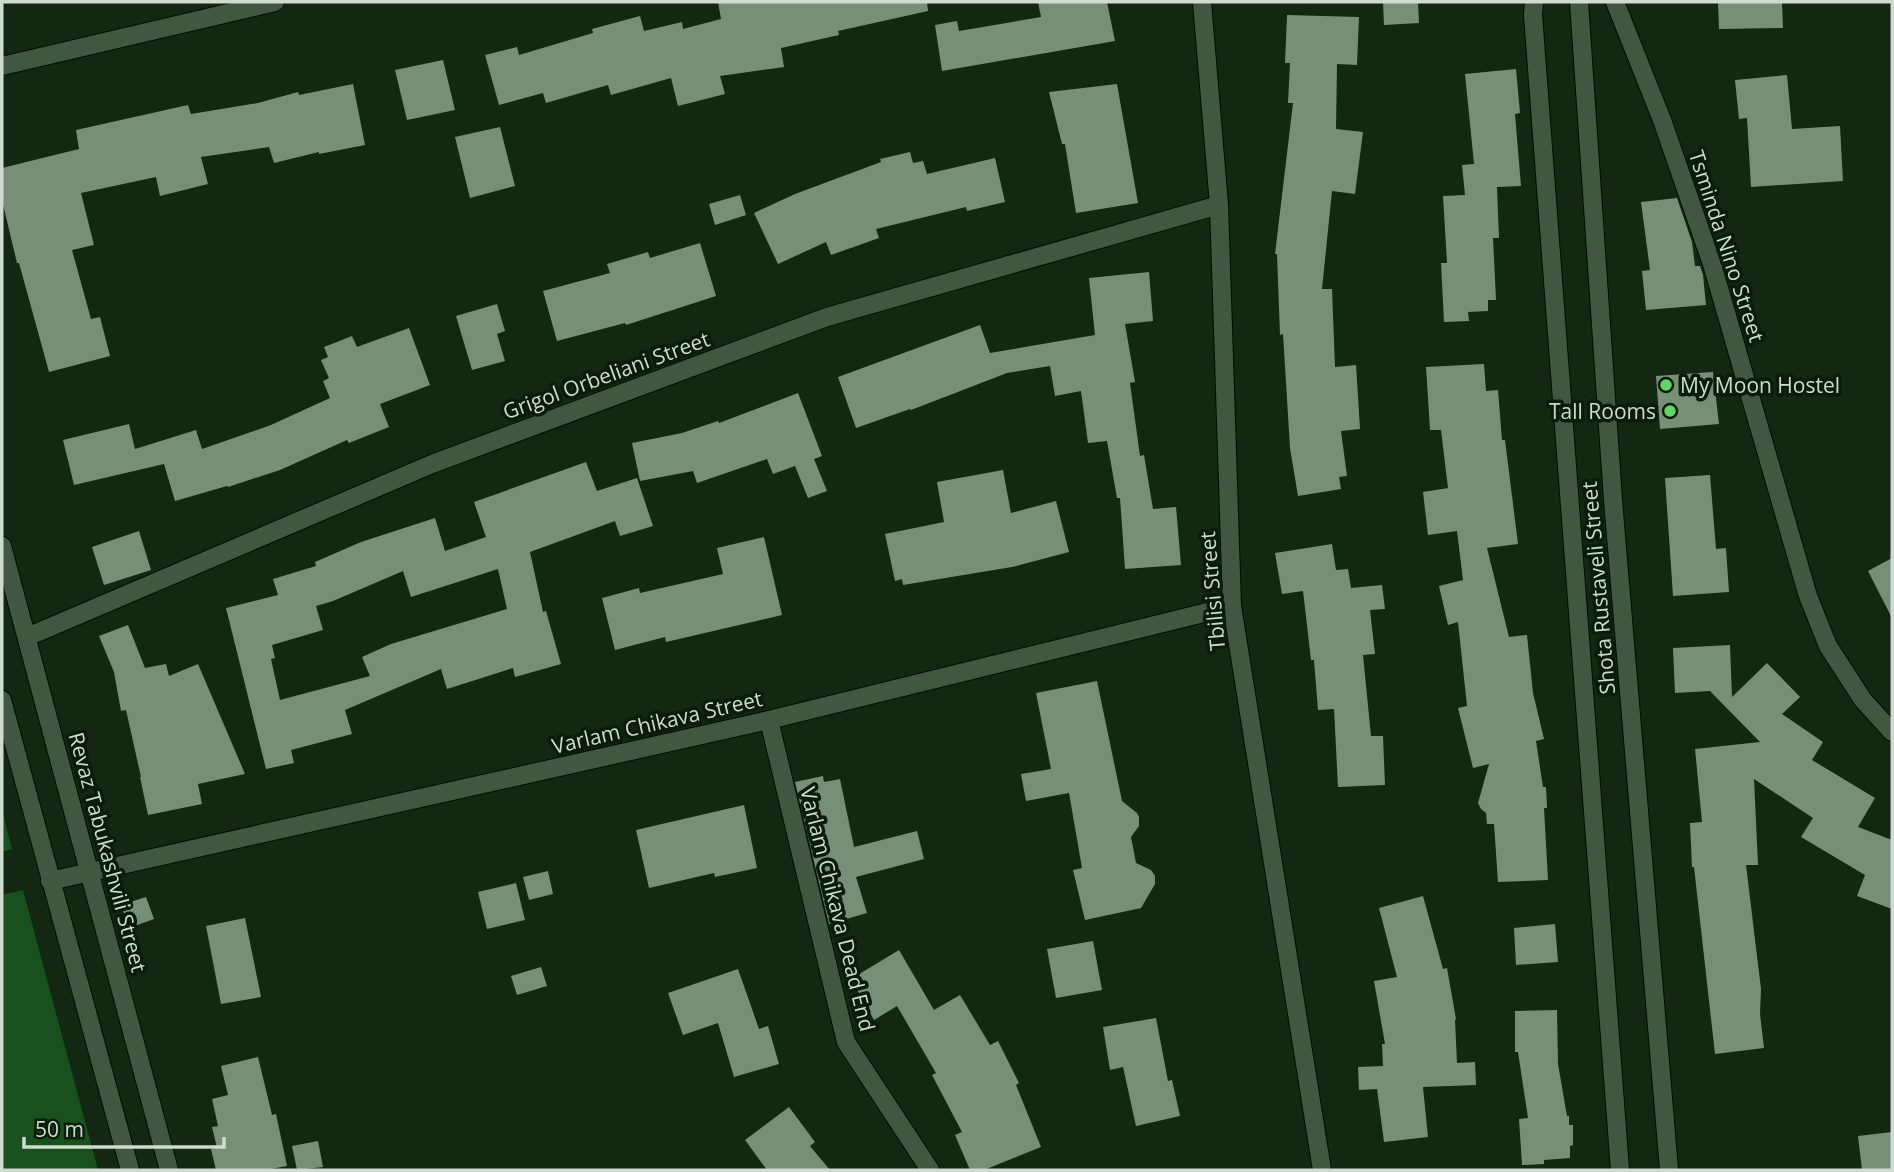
<svg xmlns="http://www.w3.org/2000/svg" width="1894" height="1172" font-family="'Open Sans',sans-serif">
	<rect width="100%" height="100%" fill="#132713"/>
	<path fill="#18511d" d="M2 810 12 849 2 852Z
		M23 890 98 1170H2V895Z"/>
	<path fill="#788f77" fill-rule="evenodd" d="M718 2H927L928 11 838 31 839 35 781 48 784 67 720 76 725 94 678 106 671 78 611 95 608 85 546 103 543 93 499 105 485 55 517 47 519 55 593 33 592 29 640 16 644 31 682 22 683 29 721 19Z
		M1038 2H1107L1115 41 942 71 935 25 957 21 959 31 1041 17Z
		M1383 2H1418L1419 23 1384 25Z
		M1718 2H1782L1783 28 1719 29Z
		M1287 15 1359 17 1357 65 1337 64 1336 129 1363 132 1355 194 1332 191 1322 289H1332L1335 367 1356 365 1360 429 1341 431 1347 476 1339 477 1341 489 1298 496 1290 448 1283 334 1280 335 1277 254H1275L1293 103H1288L1290 63H1285Z
		M443 60 455 110 407 120 395 70Z
		M1516 69 1520 113 1515 114 1521 186 1497 187 1499 238H1493L1496 300H1488V311L1468 312 1469 321 1444 322 1441 263H1447L1443 196 1465 195 1462 165 1474 164 1465 74Z
		M1787 75 1792 129 1840 126 1843 181 1751 187 1747 118 1739 119 1735 80Z
		M353 84 365 145 319 154V152L274 163 269 147 201 157 208 184 160 196 156 177 81 193 94 245 72 250 91 319 100 317 110 356 49 372 19 263H17L2 200V168L79 149 76 130 188 105 191 114 258 103 298 92 299 95Z
		M1117 84 1138 203 1076 213 1065 144H1062L1049 92Z
		M500 127 515 186 470 198 455 137Z
		M910 152 913 163 923 161 927 174 995 158 1005 202 967 211 966 207 876 229 879 238 831 255 826 242 778 264 754 213 795 194 881 162 880 159Z
		M740 195 746 215 715 225 709 204Z
		M1677 198 1692 242 1695 266H1700L1703 275 1706 305 1646 310 1642 271 1650 270 1641 202Z
		M700 243 716 296 626 325 625 323 557 341 543 291 610 273 607 264 648 252 650 258Z
		M1149 272 1153 321 1125 324 1135 382 1130 383 1140 456 1144 455 1153 509 1176 507 1181 565 1125 569 1120 498H1117L1107 441 1088 443 1081 391 1055 396 1050 366 1007 373 911 410 910 409 856 428 838 377 980 325 990 353 1095 335 1089 278Z
		M497 304 505 331 497 334 505 361 472 370 456 316Z
		M409 328 430 385 380 404 389 427 349 443 347 440 280 470 228 487 227 486 175 501 164 464 74 485 63 440 129 424 135 449 196 430 202 449 271 425 330 398 323 381 329 378 321 360 328 357 324 347 352 336 357 347Z
		M1484 364 1486 391 1498 390 1502 440H1505L1518 544 1487 548 1509 637 1527 635 1533 693 1544 739 1536 741 1543 787H1546L1547 808H1544L1548 880 1498 882 1494 824H1487L1486 813 1481 809 1478 803 1489 764 1473 768 1458 708 1467 706 1458 622 1448 625 1439 586 1463 580 1457 531 1428 535 1423 492 1448 488 1441 430H1430L1426 367Z
		M1713 372 1719 424 1660 429 1656 376Z
		M798 393 822 456 814 459 827 491 808 498 795 466 773 474 767 459 697 483 693 471 640 481 632 443 682 433 718 421 719 423Z
		M586 462 597 491 637 478 653 526 620 536 615 521 530 552 543 612 546 611 561 664 515 677 513 668 447 689 441 669 345 710 352 734 291 750 294 763 266 769 226 608 278 595 273 579 316 566 315 562 361 542 435 518 445 551 486 537 474 502ZM498 569 507 609 391 644 362 657 370 676 280 700 271 659 275 658 272 645 323 630 316 606 333 601 403 571 411 597Z
		M1003 470 1011 513 1056 501 1069 552 1012 567 903 585 902 579 895 581 885 534 944 522 937 482Z
		M1710 475 1716 549 1726 548 1729 592 1673 596 1665 478Z
		M139 531 151 570 104 585 92 547Z
		M764 537 782 615 666 642 665 637 615 650 602 598 639 588 640 593 723 574 717 548Z
		M1332 544 1336 570 1348 569 1351 588 1382 585 1385 609 1370 610 1375 654 1363 655 1371 736H1383L1385 785 1338 787 1334 709 1318 710 1314 660H1311L1303 591 1282 594 1275 553Z
		M1892 558V618L1868 571Z
		M128 625 145 668 166 664 169 676 198 664 245 774 198 784 202 804 148 815 140 777H141L126 710 121 711 114 672 99 636Z
		M1730 645 1732 697 1767 663 1800 697 1782 714 1823 742 1812 760 1875 798 1858 827 1892 840V909L1857 896 1865 875 1801 837 1813 818 1754 779 1758 865H1746L1761 989 1760 1014 1764 1048 1715 1054 1694 867H1692L1690 823 1702 822 1695 749 1760 742 1710 691 1675 693 1673 648Z
		M1097 681 1122 801 1137 813 1139 817V826L1131 837 1136 863 1151 870 1155 876V884L1141 908 1085 920 1073 870 1082 868 1069 793 1026 801 1021 774 1051 769 1036 693Z
		M823 776 824 782 840 779 854 847 917 831 924 859 856 877 867 913 829 924 795 782Z
		M744 805 757 868 715 877 714 873 649 888 636 830Z
		M548 871 553 894 529 900 523 877Z
		M516 883 525 920 487 929 478 892Z
		M1423 896 1443 969 1447 968 1456 1019 1455 1020 1457 1063 1475 1062 1476 1085 1423 1087 1428 1137 1384 1142 1377 1089 1359 1090 1358 1067 1383 1066 1382 1044H1385L1374 981 1397 977 1379 908Z
		M146 897 154 919 129 928 121 905Z
		M245 918 261 997 221 1004 206 926Z
		M1555 924 1558 962 1516 965 1514 928Z
		M1093 941 1102 990 1056 998 1047 949Z
		M899 950 934 1010 960 995 990 1045 998 1041 1019 1083 1016 1085 1041 1147 984 1170H970L955 1135 962 1132 932 1075 936 1073 897 1006 874 1020 851 979Z
		M541 967 547 986 517 995 511 976Z
		M738 969 759 1029 768 1026 779 1064 734 1077 718 1023 683 1035 668 993Z
		M1557 1010 1558 1064 1567 1116H1569V1125H1573V1145L1570 1146V1158L1544 1160V1164L1522 1165 1519 1119 1528 1118 1518 1052H1515V1011Z
		M1156 1018 1168 1081 1172 1080 1180 1116 1136 1126 1123 1067 1110 1070 1103 1027Z
		M258 1057 272 1115 276 1114 287 1166 265 1170H216L211 1149 217 1148 212 1127 218 1126 212 1099 228 1095 221 1066Z
		M789 1107 815 1142 810 1146 830 1170H767L745 1140Z
		M1892 1132V1170H1862L1858 1136Z
		M318 1141 323 1167 297 1170 292 1146Z"/>
	<g fill="none" stroke-linecap="round" stroke-linejoin="round">
		<g stroke="#010f01" stroke-width="20">
			<path id="minor" d="M1202 2 1219 205 1232 606 1322 1170
				M1615 2 1662 120 1712 264 1808 596 1828 646 1863 700 1892 732
				M2 66 275 2
				M2 546 169 1170
				M27 637 432 464 827 317 1219 205
				M2 700 130 1170
				M769 720 846 1042 930 1170
				M50 881 769 720 1232 606"/>
		</g>
		<g stroke="#010f01" stroke-width="20">
			<path id="tertiary" d="M1534 2 1533 15 1620 1170
				M1579 2 1613 500 1669 1170"/>
		</g>
		<use href="#minor" stroke="#425742" stroke-width="18"/>
		<use href="#tertiary" stroke="#425742" stroke-width="18"/>
	</g>
	<g fill="#63d469" stroke="#0a1d0a" stroke-width="2.5">
		<circle cx="1666" cy="385" r="7"/>
		<circle cx="1670" cy="411" r="7"/>
	</g>
	<g text-anchor="middle" dominant-baseline="central" stroke-width="7" stroke-linejoin="round" paint-order="stroke">
		<g font-size="21" fill="#cfdbce" stroke="#0a1d0a">
			<text transform="translate(1727 246) rotate(72)">Tsminda Nino Street</text>
			<text transform="translate(606 375) rotate(-20)">Grigol Orbeliani Street</text>
			<text transform="translate(1598 588) rotate(-95)">Shota Rustaveli Street</text>
			<text transform="translate(1212 591) rotate(-95)">Tbilisi Street</text>
			<text transform="translate(657 722) rotate(-13)">Varlam Chikava Street</text>
			<text transform="translate(108 852) rotate(75)">Revaz Tabukashvili Street</text>
			<text transform="translate(838 909) rotate(76)">Varlam Chikava Dead End</text>
		</g>
		<g font-size="21" fill="#cfdbce" stroke="#0a1d0a" text-anchor="start">
			<text x="1680" y="385">My Moon Hostel</text>
			<text x="1656" y="411" text-anchor="end">Tall Rooms</text>
		</g>
	</g>
	<rect width="1894" height="1172" fill="none" stroke="#cfdbce" stroke-width="7"/>
	<path d="M24 1137v10h200v-10" fill="none" stroke="#cfdbce" stroke-width="3.5"/>
	<text x="35" y="1137" font-size="21" fill="#cfdbce" stroke="#0a1d0a" stroke-width="5" paint-order="stroke">50 m</text>
</svg>
